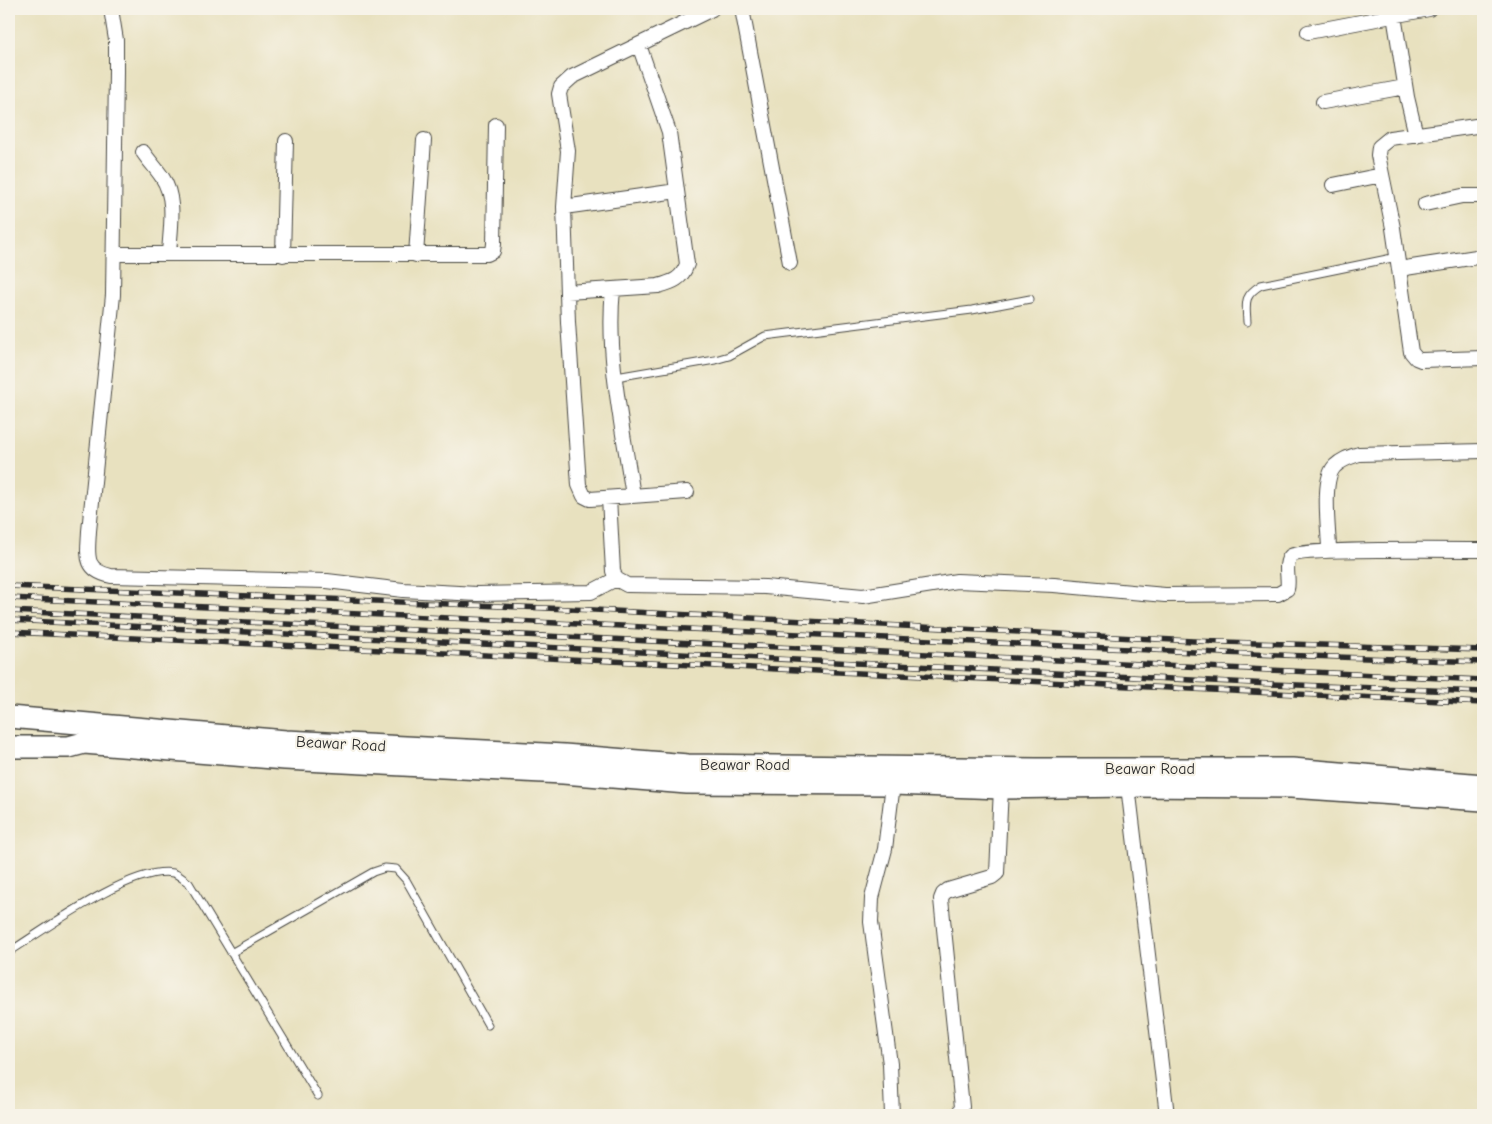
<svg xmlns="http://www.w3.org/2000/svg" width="1492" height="1124" font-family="'Comic Neue',sans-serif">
	<rect width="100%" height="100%" fill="#f7f3e8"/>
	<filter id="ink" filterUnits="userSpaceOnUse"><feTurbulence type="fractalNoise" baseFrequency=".02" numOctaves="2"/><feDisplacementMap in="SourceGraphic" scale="10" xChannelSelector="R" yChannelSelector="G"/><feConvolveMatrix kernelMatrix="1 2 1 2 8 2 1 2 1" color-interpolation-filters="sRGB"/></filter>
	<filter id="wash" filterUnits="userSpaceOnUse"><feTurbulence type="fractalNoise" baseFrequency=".0096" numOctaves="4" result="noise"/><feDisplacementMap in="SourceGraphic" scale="20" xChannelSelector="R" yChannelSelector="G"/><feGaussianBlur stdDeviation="1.12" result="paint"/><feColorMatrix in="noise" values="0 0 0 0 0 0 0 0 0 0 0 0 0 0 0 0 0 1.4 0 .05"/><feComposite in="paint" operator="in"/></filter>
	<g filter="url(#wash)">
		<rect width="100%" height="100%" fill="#e8e1bf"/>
	</g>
	<g filter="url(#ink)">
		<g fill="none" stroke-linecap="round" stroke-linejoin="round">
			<g stroke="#474641" stroke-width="9">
				<path id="service" d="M1247 322C1246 303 1243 296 1261 285L1397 257
					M616 377 715 360 729 356 765 336 972 310 1030 299
					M9 952C44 930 133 865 173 873 178 874 184 880 189 883L318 1096
					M231 953 373 872 385 868 396 869 406 880 488 1025"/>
			</g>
			<g stroke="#474641" stroke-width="16">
				<path id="minor" d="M111 9 116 40V72L113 295 89 531C88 554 83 570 111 576L327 581 403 590 477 594 591 592 616 579
					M742 9 790 263
					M1393 9 1407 97 1416 135
					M1308 32 1429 9
					M1323 102 1405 87
					M1483 125 1390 138 1379 147 1378 155 1393 228 1411 352 1416 358 1421 360 1483 358
					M143 152C149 161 156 168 162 177 177 199 170 230 169 254
					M1333 185 1382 175
					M1425 204 1462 196H1483
					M564 207 677 191
					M113 254H487L493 251 494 244 496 125
					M283 255 286 141
					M416 255 424 140
					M1399 269 1483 256
					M613 289C606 357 623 428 633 496
					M567 292 658 286C673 282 682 279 687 264L669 132 639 45
					M687 492 590 499 584 496 579 485 568 322 564 207 568 151 559 94 561 87 572 77 712 9
					M609 498 613 571 616 579 627 585 765 587 863 596 957 581 1054 585 1165 595 1278 594 1287 589C1290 580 1283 564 1291 556 1300 548 1459 550 1483 550
					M1329 550C1329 531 1321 479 1335 466 1342 459 1350 457 1359 454L1483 451
					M1128 786 1167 1115
					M892 1115 890 1064 871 922 872 898 885 849 893 784
					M958 1115 962 1107 941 899 943 894 948 890 992 877 997 873 1001 788"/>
			</g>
			<g stroke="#474641" stroke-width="24">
				<path id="primary" d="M9 717 286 741 564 755 688 765 1037 769H1292L1483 785
					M9 747H69L84 743 285 759 563 773 687 783 893 784 1001 788 1128 786 1291 787 1483 800"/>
			</g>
			<use href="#service" stroke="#fff" stroke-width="7"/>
			<use href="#minor" stroke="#fff" stroke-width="14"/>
			<use href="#primary" stroke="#fff" stroke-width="21"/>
			<g stroke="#2b2b2b" stroke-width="5.5">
				<path id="rail" d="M9 586 594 610 1193 641 1483 650
					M9 598 1194 652 1483 662
					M9 611 1483 680
					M9 620 1271 684 1483 692
					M9 632 1483 703"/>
			</g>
			<use href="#rail" stroke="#f7f3e8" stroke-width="4" stroke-dasharray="11" stroke-linecap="butt"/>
		</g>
	</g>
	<g text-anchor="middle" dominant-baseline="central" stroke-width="4.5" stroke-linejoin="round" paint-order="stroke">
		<g font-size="16" fill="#2b2b2b" stroke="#f7f3e8">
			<text transform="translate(341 744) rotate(3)">Beawar Road</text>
			<text x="745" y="765">Beawar Road</text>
			<text x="1150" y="769">Beawar Road</text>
		</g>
	</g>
	<rect width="1492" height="1124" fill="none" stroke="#f7f3e8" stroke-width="30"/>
</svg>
